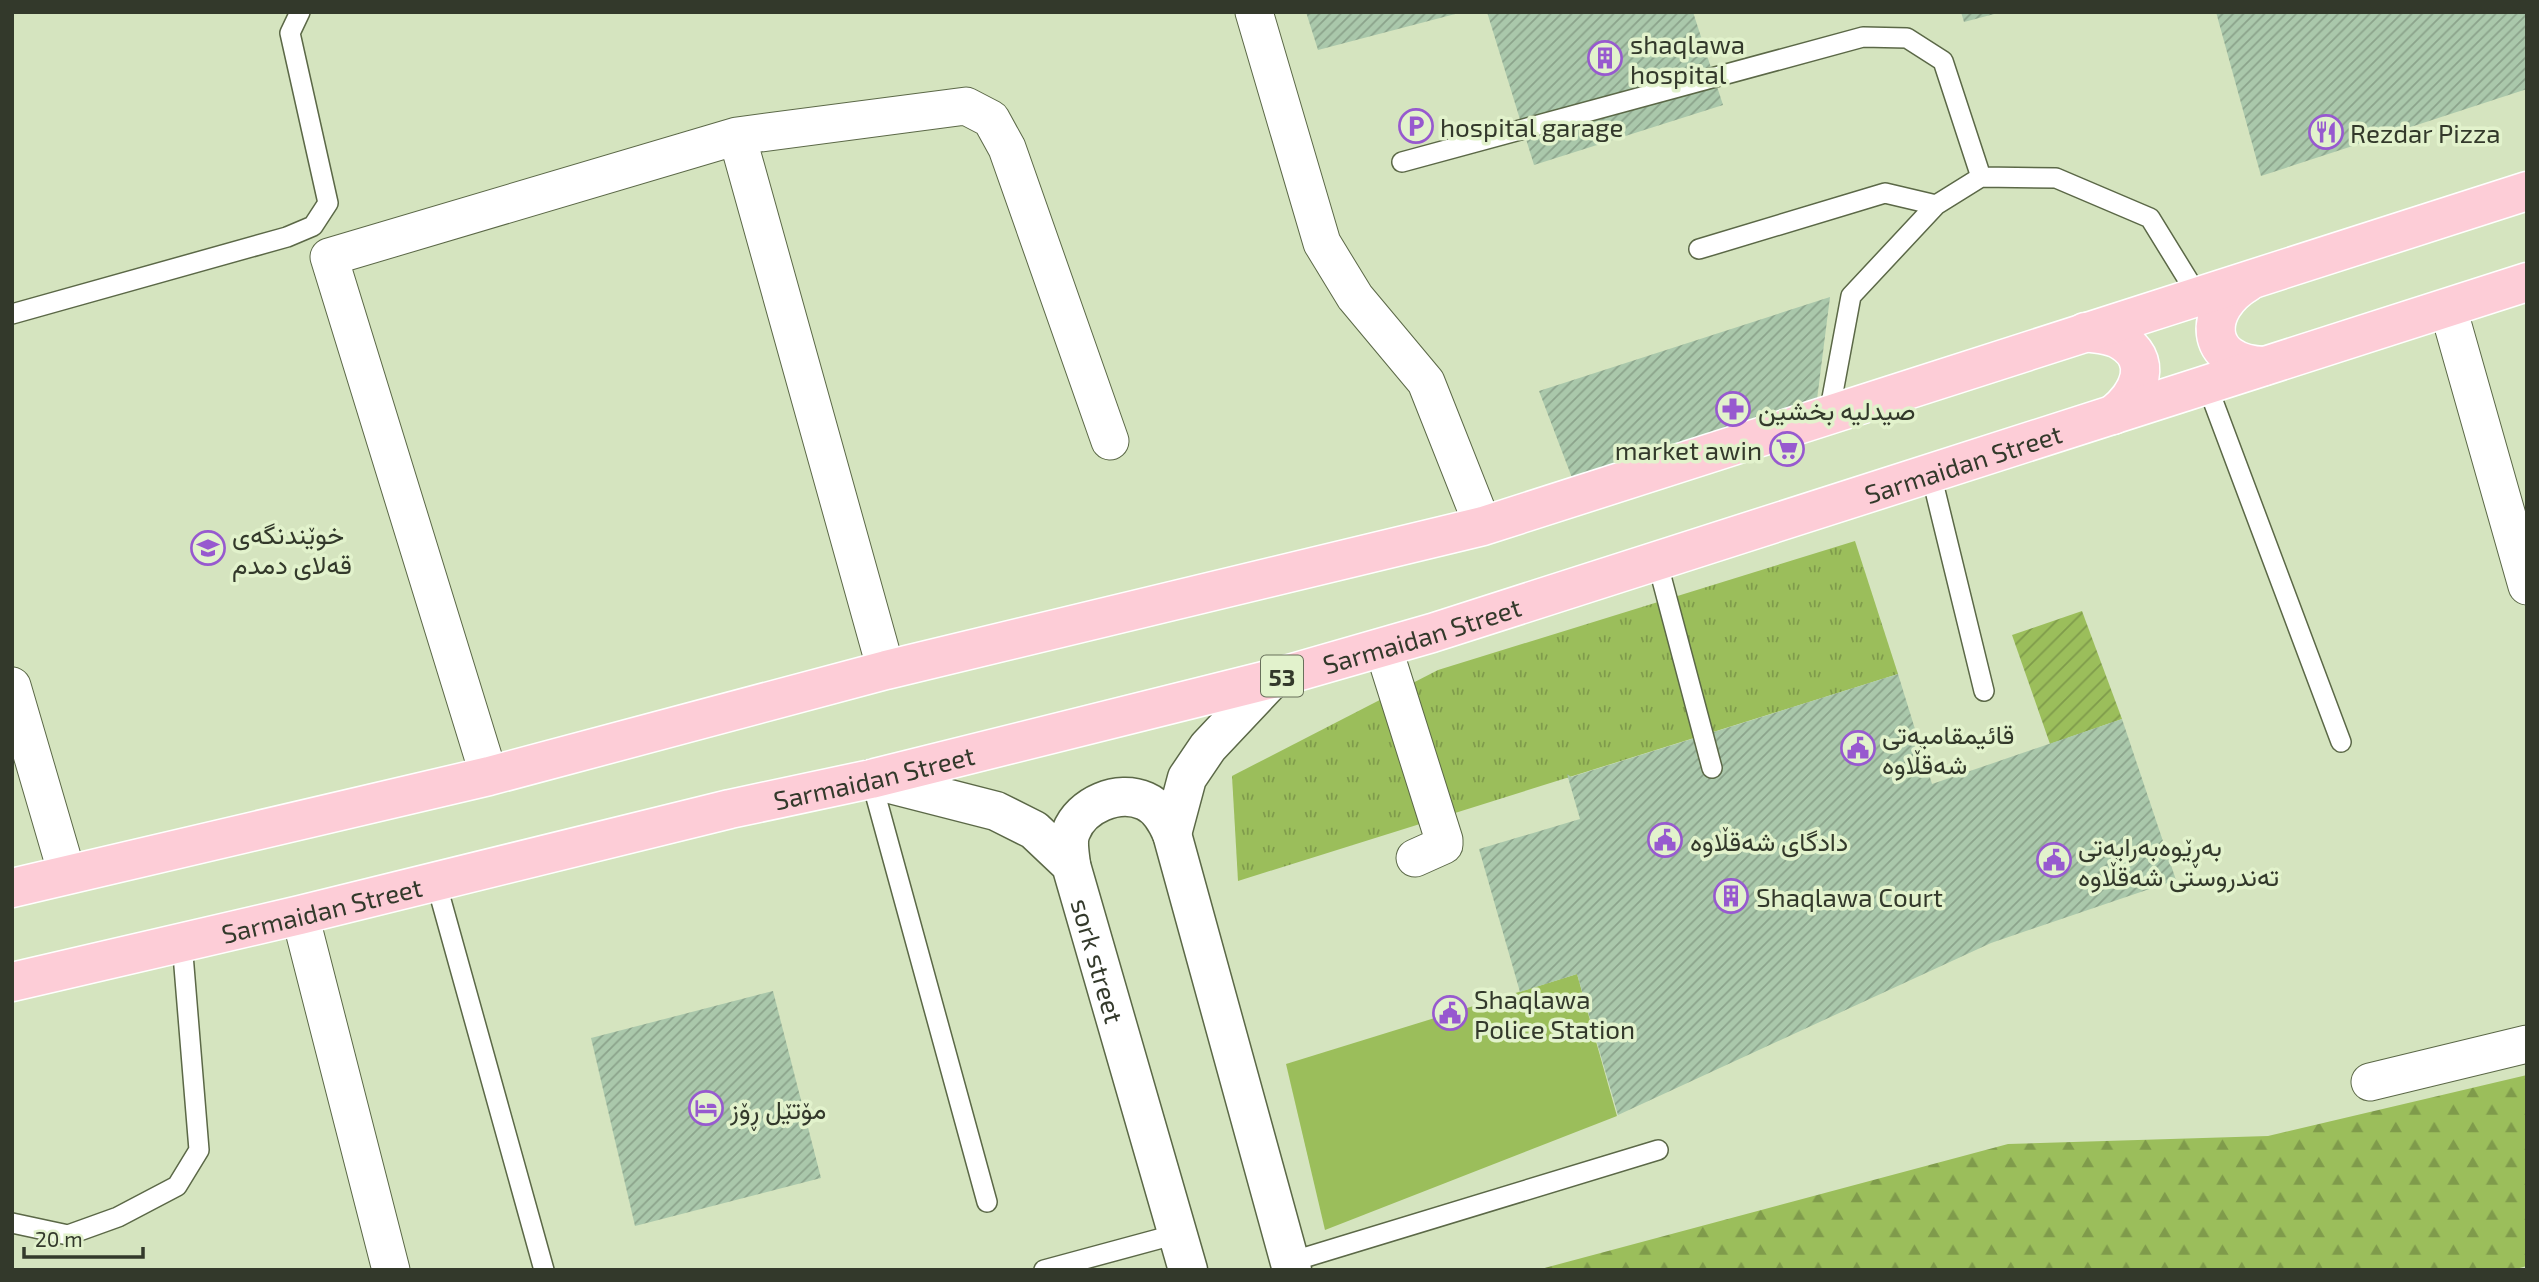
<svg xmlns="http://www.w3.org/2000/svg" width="2539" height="1282" font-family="'Exo 2',Vazirmatn,sans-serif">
	<defs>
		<pattern id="forest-firs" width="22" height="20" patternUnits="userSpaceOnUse" patternTransform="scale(1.75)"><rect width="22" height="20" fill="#9bbe5b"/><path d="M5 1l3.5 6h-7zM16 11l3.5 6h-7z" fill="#7f9b4b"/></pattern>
		<pattern id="park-tufts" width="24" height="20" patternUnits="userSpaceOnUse" patternTransform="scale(1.75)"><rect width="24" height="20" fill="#9bbe5b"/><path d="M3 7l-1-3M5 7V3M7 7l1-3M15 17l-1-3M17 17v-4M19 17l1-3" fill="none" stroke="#7f9b4b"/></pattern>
		<pattern id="garden-furrows" width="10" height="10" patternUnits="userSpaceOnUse" patternTransform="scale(1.75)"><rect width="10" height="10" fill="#9bbe5b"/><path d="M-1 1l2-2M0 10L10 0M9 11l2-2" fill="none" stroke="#7f9b4b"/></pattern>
		<pattern id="building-hatch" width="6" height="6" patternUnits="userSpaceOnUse" patternTransform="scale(1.75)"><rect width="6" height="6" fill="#aac8ab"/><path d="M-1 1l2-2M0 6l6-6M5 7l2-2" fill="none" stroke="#8ba38b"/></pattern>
	</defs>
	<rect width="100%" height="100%" fill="#d5e4bf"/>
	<path fill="#9bbe5b" d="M1577 974 1617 1116 1325 1230 1286 1064Z"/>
	<path fill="url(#forest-firs)" d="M2527 1075V1266L2512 1270H1537L2008 1144 2268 1136Z"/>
	<path fill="url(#park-tufts)" d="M1855 541 1898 674 1238 881 1232 776 1438 670Z"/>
	<path fill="url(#garden-furrows)" d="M2082 611 2122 719 2050 744 2012 635Z"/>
	<path fill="url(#building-hatch)" d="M1306 12H1459V13L1318 50Z
		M1487 12H1693L1723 105 1534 165Z
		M1961 12H1998V13L1964 22Z
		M2216 12H2527V89L2261 176Z
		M1830 297 1815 415 1577 491 1539 391Z
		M1898 674 1932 784 2122 719 2176 880 1991 943 1618 1115 1577 974 1520 992 1479 849 1580 819 1567 774 1571 777Z
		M773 991 821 1178 635 1226 591 1038Z"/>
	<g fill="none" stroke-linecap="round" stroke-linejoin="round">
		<g stroke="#5b6847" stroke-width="22">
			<path id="lane" d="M1402 162 1863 37 1907 38 1943 61 1981 177
				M1699 249 1885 193 1936 205
				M12 314 287 237 313 226 328 203 290 33 300 12
				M2207 385 2341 742
				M1829 414 1851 296 1936 205 1981 177 2056 178 2150 218 2198 296
				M1931 474 1984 691
				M1657 561 1712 768
				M871 779 987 1202
				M436 882 544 1270
				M12 1223 68 1235 118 1217 177 1186 199 1150 182 942
				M1290 1262 1658 1150
				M1044 1270 1177 1234"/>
		</g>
		<g stroke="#5b6847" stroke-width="39">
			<path id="street" d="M1254 12 1322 243 1355 297 1426 382 1483 526
				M2448 308 2527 586
				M1383 647 1444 840V845L1415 858
				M886 670 737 136 966 106 991 119 1007 148 1110 441
				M12 686 67 874
				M489 776 329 257 737 136
				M300 915 391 1270
				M2370 1082 2527 1044"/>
		</g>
		<g stroke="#5b6847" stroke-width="41">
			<g id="secondary">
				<path id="s1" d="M871 779 996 811 1034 830 1071 865 1188 1270"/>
				<path d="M1172 834 1187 778 1208 747 1272 679"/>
				<path d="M1071 865C1070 855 1067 841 1071 832 1081 805 1118 789 1145 801 1159 807 1166 820 1172 834L1292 1270"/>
			</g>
		</g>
		<g stroke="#fff" stroke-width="41">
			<g id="primary">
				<path d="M2248 282C2202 309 2203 364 2264 366"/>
				<path d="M2085 332C2096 334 2108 334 2118 339 2156 359 2139 395 2113 415"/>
				<path d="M12 888 489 776 886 670 1483 526 2527 191"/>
				<path id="s2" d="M12 982 300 915 730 809 871 779 1272 679 1432 633 2527 282"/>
			</g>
		</g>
		<use href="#lane" stroke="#fff" stroke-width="19"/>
		<use href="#street" stroke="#fff" stroke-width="37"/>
		<use href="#secondary" stroke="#fff" stroke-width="38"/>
		<use href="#primary" stroke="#fdcdd7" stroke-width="38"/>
	</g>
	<defs>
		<g id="building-ring" transform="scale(1.75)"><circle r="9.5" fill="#e2f2cc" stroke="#9759cf" stroke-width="1.5"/><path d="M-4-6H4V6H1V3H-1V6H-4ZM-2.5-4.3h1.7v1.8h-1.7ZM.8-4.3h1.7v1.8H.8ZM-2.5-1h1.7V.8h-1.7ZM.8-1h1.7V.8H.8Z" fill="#9759cf"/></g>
		<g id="parking-ring" transform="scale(1.75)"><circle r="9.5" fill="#e2f2cc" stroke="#9759cf" stroke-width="1.5"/><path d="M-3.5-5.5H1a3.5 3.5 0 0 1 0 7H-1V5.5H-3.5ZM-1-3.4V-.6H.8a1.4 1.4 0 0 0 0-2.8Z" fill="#9759cf"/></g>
		<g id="restaurant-ring" transform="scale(1.75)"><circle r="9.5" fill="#e2f2cc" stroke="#9759cf" stroke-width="1.5"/><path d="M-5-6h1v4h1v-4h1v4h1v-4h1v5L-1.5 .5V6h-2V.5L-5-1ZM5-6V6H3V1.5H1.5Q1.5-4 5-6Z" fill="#9759cf"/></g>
		<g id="pharmacy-ring" transform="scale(1.75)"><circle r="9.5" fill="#e2f2cc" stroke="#9759cf" stroke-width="1.5"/><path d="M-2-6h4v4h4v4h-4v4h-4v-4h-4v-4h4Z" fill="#9759cf"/></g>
		<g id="supermarket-ring" transform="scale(1.75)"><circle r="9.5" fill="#e2f2cc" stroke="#9759cf" stroke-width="1.5"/><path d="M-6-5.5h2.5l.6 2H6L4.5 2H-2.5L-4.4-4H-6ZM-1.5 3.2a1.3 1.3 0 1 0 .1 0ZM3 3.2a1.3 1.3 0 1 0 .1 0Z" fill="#9759cf"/></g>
		<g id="school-ring" transform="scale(1.75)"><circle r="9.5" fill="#e2f2cc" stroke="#9759cf" stroke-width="1.5"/><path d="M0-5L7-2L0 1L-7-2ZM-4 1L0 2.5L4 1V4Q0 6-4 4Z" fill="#9759cf"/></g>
		<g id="civic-ring" transform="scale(1.75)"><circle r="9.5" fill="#e2f2cc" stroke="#9759cf" stroke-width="1.5"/><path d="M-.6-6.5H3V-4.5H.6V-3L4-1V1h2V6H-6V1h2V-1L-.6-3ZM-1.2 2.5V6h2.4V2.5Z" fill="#9759cf"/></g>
		<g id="hotel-ring" transform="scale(1.75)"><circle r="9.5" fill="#e2f2cc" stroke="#9759cf" stroke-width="1.5"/><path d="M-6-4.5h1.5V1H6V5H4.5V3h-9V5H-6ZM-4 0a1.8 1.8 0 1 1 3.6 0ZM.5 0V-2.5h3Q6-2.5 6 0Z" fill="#9759cf"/></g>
	</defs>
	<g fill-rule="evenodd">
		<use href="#building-ring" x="1605" y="58"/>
		<use href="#parking-ring" x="1416" y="126"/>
		<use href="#restaurant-ring" x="2326" y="132"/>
		<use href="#pharmacy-ring" x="1733" y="409"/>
		<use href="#supermarket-ring" x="1787" y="449"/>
		<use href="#school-ring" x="208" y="548"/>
		<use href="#civic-ring" x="1858" y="748"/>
		<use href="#civic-ring" x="1665" y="840"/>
		<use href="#civic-ring" x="2054" y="860"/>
		<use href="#building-ring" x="1731" y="896"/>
		<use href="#civic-ring" x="1450" y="1013"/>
		<use href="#hotel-ring" x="706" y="1108"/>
	</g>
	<g text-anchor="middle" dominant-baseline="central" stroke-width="7" stroke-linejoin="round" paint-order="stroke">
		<rect fill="#e2f2cc" stroke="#68705b" stroke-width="2" x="1261" y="655.5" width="42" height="41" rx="5"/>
		<g font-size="24" font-weight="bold" fill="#33392b">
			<text x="1282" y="676">53</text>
		</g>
		<g font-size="26" fill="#33392b" stroke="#e2f2cc" text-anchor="start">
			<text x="1630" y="43">shaqlawa<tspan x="1630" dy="30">hospital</tspan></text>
			<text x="1440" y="126">hospital garage</text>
			<text x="2350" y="132">Rezdar Pizza</text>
			<text x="1758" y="409">صیدلیە بخشین</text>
			<text x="1762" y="449" text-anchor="end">market awin</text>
			<text x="232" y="533">خوێندنگەی<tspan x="232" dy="30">قەلای دمدم</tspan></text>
			<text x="1882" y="733">قائیمقامیەتی<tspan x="1882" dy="30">شەقڵاوە</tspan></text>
			<text x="1690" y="840">دادگای شەقڵاوە</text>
			<text x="2078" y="845">بەڕێوەبەرایەتی<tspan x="2078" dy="30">تەندروستی شەقڵاوە</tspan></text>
			<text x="1756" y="896">Shaqlawa Court</text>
			<text x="1474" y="998">Shaqlawa<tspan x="1474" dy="30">Police Station</tspan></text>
			<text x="730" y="1108">مۆتێل ڕۆز</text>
		</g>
		<g font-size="26" fill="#33392b" stroke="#e2f2cc">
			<text stroke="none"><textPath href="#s2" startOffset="2020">Sarmaidan Street</textPath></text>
			<text stroke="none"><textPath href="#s2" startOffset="1452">Sarmaidan Street</textPath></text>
			<text stroke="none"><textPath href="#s2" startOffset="886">Sarmaidan Street</textPath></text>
			<text stroke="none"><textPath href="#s2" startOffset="318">Sarmaidan Street</textPath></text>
			<text stroke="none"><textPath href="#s1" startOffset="322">sork street</textPath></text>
		</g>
	</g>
	<rect width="2539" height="1282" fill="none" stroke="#33392b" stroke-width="28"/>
	<path d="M24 1247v10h119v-10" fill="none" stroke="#33392b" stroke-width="3.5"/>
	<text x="35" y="1247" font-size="21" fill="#33392b" stroke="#e2f2cc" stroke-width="5" paint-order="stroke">20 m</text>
</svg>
